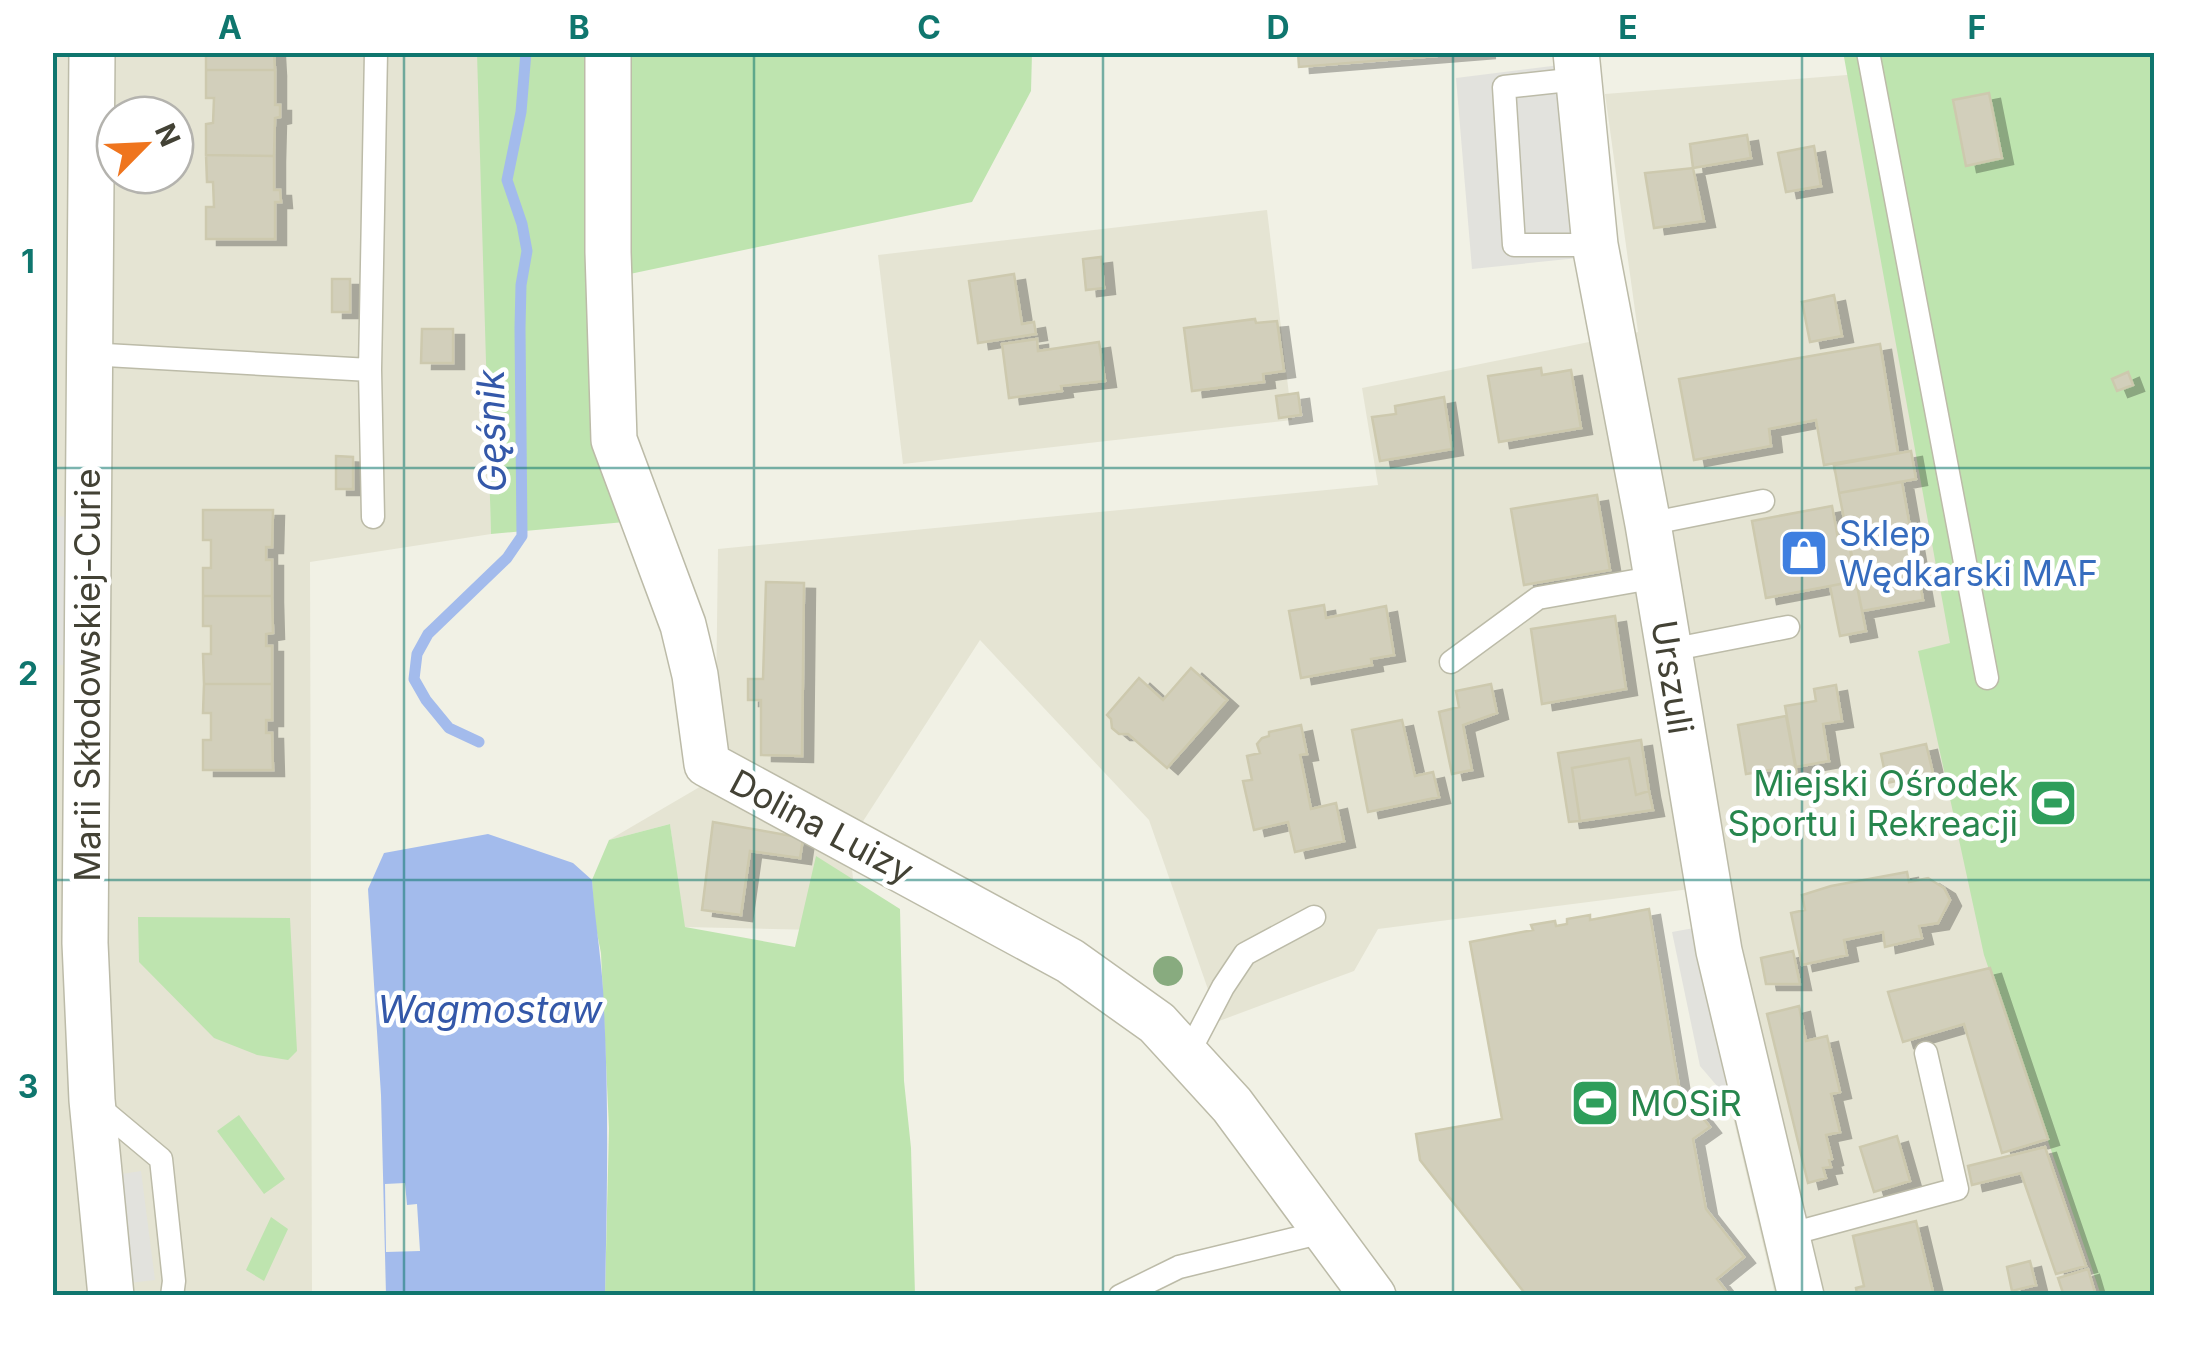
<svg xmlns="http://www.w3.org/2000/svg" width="2207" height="1348" font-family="Inter,sans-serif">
	<defs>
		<filter id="shadow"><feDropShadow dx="11" dy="6" stdDeviation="0" flood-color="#0004"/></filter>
	</defs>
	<rect width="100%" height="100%" fill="#f1f1e5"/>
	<path fill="#e5e4d3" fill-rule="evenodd" d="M52 53H479L491 534 310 562 312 1295H53ZM115 115H175V175H115Z
		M1859 74 2118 1295H1775L1729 1100 1690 889 1378 929 1354 971 1219 1021 1149 820 980 640 849 843 859 931 684 927 670 824 609 840 715 778 718 549 1378 485 1362 388 1638 332 1605 94Z
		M1267 210 1292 420 903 464 878 255Z"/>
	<path fill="#bee4af" d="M1912 52 2154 53V1295H2101L1984 955 1918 651 1950 643 1844 57Z
		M477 53H1032L1031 91 972 202 625 275 636 521 491 534Z
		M670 824 685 927 795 947 816 856 900 909 904 1081 911 1148 915 1295H605L609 1128 601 953 594 918 592 880 609 840Z
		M138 917 290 918 297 1051 288 1060 257 1055 214 1038 139 962Z
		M239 1115 285 1179 264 1194 217 1131Z
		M271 1217 288 1229 264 1281 246 1270Z"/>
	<path fill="#e2e2dd" d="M1560 65 1578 258 1472 269 1456 78Z
		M53 516 70 517 71 665H53Z
		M1694 928 1729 1100 1700 1066 1672 932Z
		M141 1171 155 1280 129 1283 115 1175Z"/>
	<path fill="#a3bbec" d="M488 834 573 863 592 880C595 924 603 966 604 1010 609 1105 607 1200 605 1295H386L381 1095 368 889 384 853Z"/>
	<path fill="#f1f1e5" d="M405 1183 407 1205 417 1204 420 1251 386 1252 385 1184Z"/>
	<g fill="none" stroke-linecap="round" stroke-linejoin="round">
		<path stroke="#a3bbec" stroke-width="11" d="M479 742 449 728 426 700 414 679 417 654 428 634 507 558 522 536 520 328 521 285 527 251 522 224 507 180 521 112 526 52"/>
	</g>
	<path fill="#d2cfbb" stroke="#cdc9ae" stroke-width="2.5" filter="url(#shadow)" d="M206 52H274L275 70H206Z
		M1298 52H1485L1299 67Z
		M206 70H275V105H280V117L275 118 274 156 206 155V124L213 123 214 98H206Z
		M1989 93 2002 158 1966 166 1953 100Z
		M1747 135 1751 158 1693 168 1690 144Z
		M1814 146 1821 186 1786 192 1778 153Z
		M206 155 274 156V190H280L281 202H275V239H206V207H214L213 182H207Z
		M1693 168 1704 221 1654 228 1645 173Z
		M1101 257 1104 288 1086 290 1083 259Z
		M1014 274 1022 324 1034 322 1036 334 978 343 969 281Z
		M332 279H350V312H332Z
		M1834 295 1842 336 1810 342 1802 302Z
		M1255 319 1256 323 1277 321 1284 371 1263 374 1264 382 1192 391 1184 328Z
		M422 329H453V363H421Z
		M1037 339 1038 351 1099 342 1105 381 1061 386 1062 391 1009 398 1002 344Z
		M1880 344 1898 453 1824 465 1816 420 1769 429 1771 446 1694 460 1679 379Z
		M1541 368 1542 375 1571 370 1581 428 1499 442 1488 376Z
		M2128 372 2133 385 2117 391 2112 379Z
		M1298 393 1301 415 1279 418 1276 396Z
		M1444 397 1452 449 1380 461 1372 417 1396 414 1395 406Z
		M1911 451 1916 479 1839 493 1834 465Z
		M336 456 353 457V489H336Z
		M1902 482 1923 600 1862 611 1839 493Z
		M1597 495 1610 570 1524 585 1511 509Z
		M1832 506 1839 544 1849 542 1853 561 1843 563 1846 583 1766 598 1752 521Z
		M203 510H273L272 547H266V560H272V596H203V568H211V540H203Z
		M1856 581 1866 631 1840 636 1830 586Z
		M766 582 804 583 802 756 761 755V700H748V679H763Z
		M203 596H272L273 633 266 634V646H272V684H204L203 654H211V626H203Z
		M1324 605 1326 618 1386 606 1394 655 1371 659 1372 665 1301 678 1289 611Z
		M1615 616 1626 689 1542 704 1531 629Z
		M1191 668 1227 700 1167 768 1128 734H1119L1112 728 1111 719 1107 715 1139 678 1163 700Z
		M204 684H272V720H266V733H272L273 770H203V740H211V713H203Z
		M1491 684 1497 713 1463 725 1472 770 1452 774 1439 712 1459 707 1456 691Z
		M1836 685 1842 721 1823 724 1829 761 1796 767 1785 706 1816 701 1814 689Z
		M1786 716 1797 776 1778 779 1776 769 1746 774 1738 725Z
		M1402 720 1415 776 1433 772 1439 797 1368 812 1352 730Z
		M1301 725 1307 754 1300 755 1311 809 1336 803 1344 841 1295 852 1288 822 1254 830 1243 781 1252 780 1247 756 1260 753 1257 744 1262 738 1269 736V732Z
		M1641 740 1649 791 1636 795 1629 758 1572 768 1580 821 1569 822 1558 753Z
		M1926 744 1933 773 1887 783 1881 754Z
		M1629 758 1636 795 1649 791 1653 810 1580 821 1572 768Z
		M713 822 803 838 800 858 750 851 741 915 702 910Z
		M1907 872 1909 882 1928 878 1944 888 1950 900 1938 923 1919 926 1922 938 1885 947 1883 932 1844 940 1847 955 1802 965 1791 913 1805 910 1802 895 1831 886Z
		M1649 909 1679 1087 1710 1127 1693 1139 1706 1209 1744 1257 1717 1279 1730 1296H1527L1420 1160 1416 1134 1502 1119 1470 942 1533 930 1531 925 1555 921 1556 926 1567 924V919L1590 915V920Z
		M1793 951 1800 984H1766L1761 958Z
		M1990 968 2048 1139 2002 1153 1964 1024 1903 1042 1888 992Z
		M1799 1006 1806 1041 1827 1036 1840 1092 1831 1094 1840 1132 1826 1135 1832 1159 1829 1160 1831 1167 1823 1168 1826 1178 1808 1183 1767 1014Z
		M1897 1136 1910 1181 1874 1192 1860 1147Z
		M2045 1147 2086 1266 2056 1274 2021 1173 1972 1185 1968 1166Z
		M1916 1221 1934 1296 1857 1294 1856 1288 1864 1286 1853 1236Z
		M2030 1261 2036 1285 2012 1291 2007 1267Z
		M2088 1269 2096 1296H2064L2058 1278Z"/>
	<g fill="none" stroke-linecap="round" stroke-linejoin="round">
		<g stroke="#bcbba8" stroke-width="25">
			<path id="service" d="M1868 52 1987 678
				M1578 79 1504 87 1514 245H1595
				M88 354 370 370 376 52
				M370 370 373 517
				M1648 524 1763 501
				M1670 650 1788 627
				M1451 662 1538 598 1657 577
				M1187 1056 1223 987 1245 954 1314 917
				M94 1103 161 1159 174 1281 172 1296
				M1787 1235 1957 1189 1926 1053
				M1120 1296 1179 1267 1323 1232"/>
		</g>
		<g stroke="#bcbba8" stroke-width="48">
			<path id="minor" d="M92 52 85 943 92 1100 111 1296
				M608 52V252L614 440 683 625 695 675 707 764 1070 961 1157 1023 1232 1105 1373 1296
				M1576 52 1595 245 1648 524 1719 951 1801 1296"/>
		</g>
		<use href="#service" stroke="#fff" stroke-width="22"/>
		<use href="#minor" stroke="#fff" stroke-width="45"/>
	</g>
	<circle fill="#88ab7f" cx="1168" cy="971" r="15"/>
	<path fill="none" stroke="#0f766e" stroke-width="2.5" stroke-opacity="0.55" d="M404 52V1296M754 52V1296M1103 52V1296M1453 52V1296M1802 52V1296M52 468H2154M52 880H2154"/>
	<defs>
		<g id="shop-square" transform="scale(2.5)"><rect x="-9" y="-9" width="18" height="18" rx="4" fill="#3f7fe0" stroke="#fff"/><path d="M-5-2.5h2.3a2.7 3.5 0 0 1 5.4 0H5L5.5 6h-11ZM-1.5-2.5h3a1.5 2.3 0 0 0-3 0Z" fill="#fff"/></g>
		<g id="stadium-square" transform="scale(2.5)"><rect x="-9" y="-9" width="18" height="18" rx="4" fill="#2e9e5b" stroke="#fff"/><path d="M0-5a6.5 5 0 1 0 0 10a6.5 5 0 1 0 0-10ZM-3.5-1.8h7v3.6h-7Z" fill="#fff"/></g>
	</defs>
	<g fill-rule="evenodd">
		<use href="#shop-square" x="1804" y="553"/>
		<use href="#stadium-square" x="2053" y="803"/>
		<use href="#stadium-square" x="1595" y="1103"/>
	</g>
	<g text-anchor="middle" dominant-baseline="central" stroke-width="9" stroke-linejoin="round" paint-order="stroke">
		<g font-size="35" fill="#366cbe" stroke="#fff" text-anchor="start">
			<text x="1839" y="533">Sklep<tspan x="1839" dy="40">Wędkarski MAF</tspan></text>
		</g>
		<g font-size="35" fill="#434235" stroke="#fff">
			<text transform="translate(87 675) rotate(-90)">Marii Skłodowskiej-Curie</text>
			<text transform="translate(1673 677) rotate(81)">Urszuli</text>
			<text transform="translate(822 826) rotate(28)">Dolina Luizy</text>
		</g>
		<g font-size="35" fill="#27864d" stroke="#fff" text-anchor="end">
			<text x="2018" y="783">Miejski Ośrodek<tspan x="2018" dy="40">Sportu i Rekreacji</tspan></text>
			<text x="1630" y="1103" text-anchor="start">MOSiR</text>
		</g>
		<g font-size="38" font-style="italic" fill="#3458a9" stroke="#fff">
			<text transform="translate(491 431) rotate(-91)">Gęśnik</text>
			<text x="490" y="1009">Wagmostaw</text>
		</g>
	</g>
	<rect width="2207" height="1348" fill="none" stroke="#ffffff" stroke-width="110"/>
	<g transform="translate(145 145) rotate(66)"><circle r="48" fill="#ffffff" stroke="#b4b3ae" stroke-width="2.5"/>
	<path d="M0-8L18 38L0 25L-18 38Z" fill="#ef751e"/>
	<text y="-15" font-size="28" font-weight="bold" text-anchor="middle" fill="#434235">N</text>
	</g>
	<rect x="55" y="55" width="2097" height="1238" fill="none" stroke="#0f766e" stroke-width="4"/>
	<g font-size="32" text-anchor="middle" font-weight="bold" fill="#0f766e">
		<text x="230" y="39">A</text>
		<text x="579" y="39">B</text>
		<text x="929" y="39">C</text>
		<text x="1278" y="39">D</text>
		<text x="1628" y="39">E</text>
		<text x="1977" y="39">F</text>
		<text x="28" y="273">1</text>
		<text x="28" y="685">2</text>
		<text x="28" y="1098">3</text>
	</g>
</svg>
